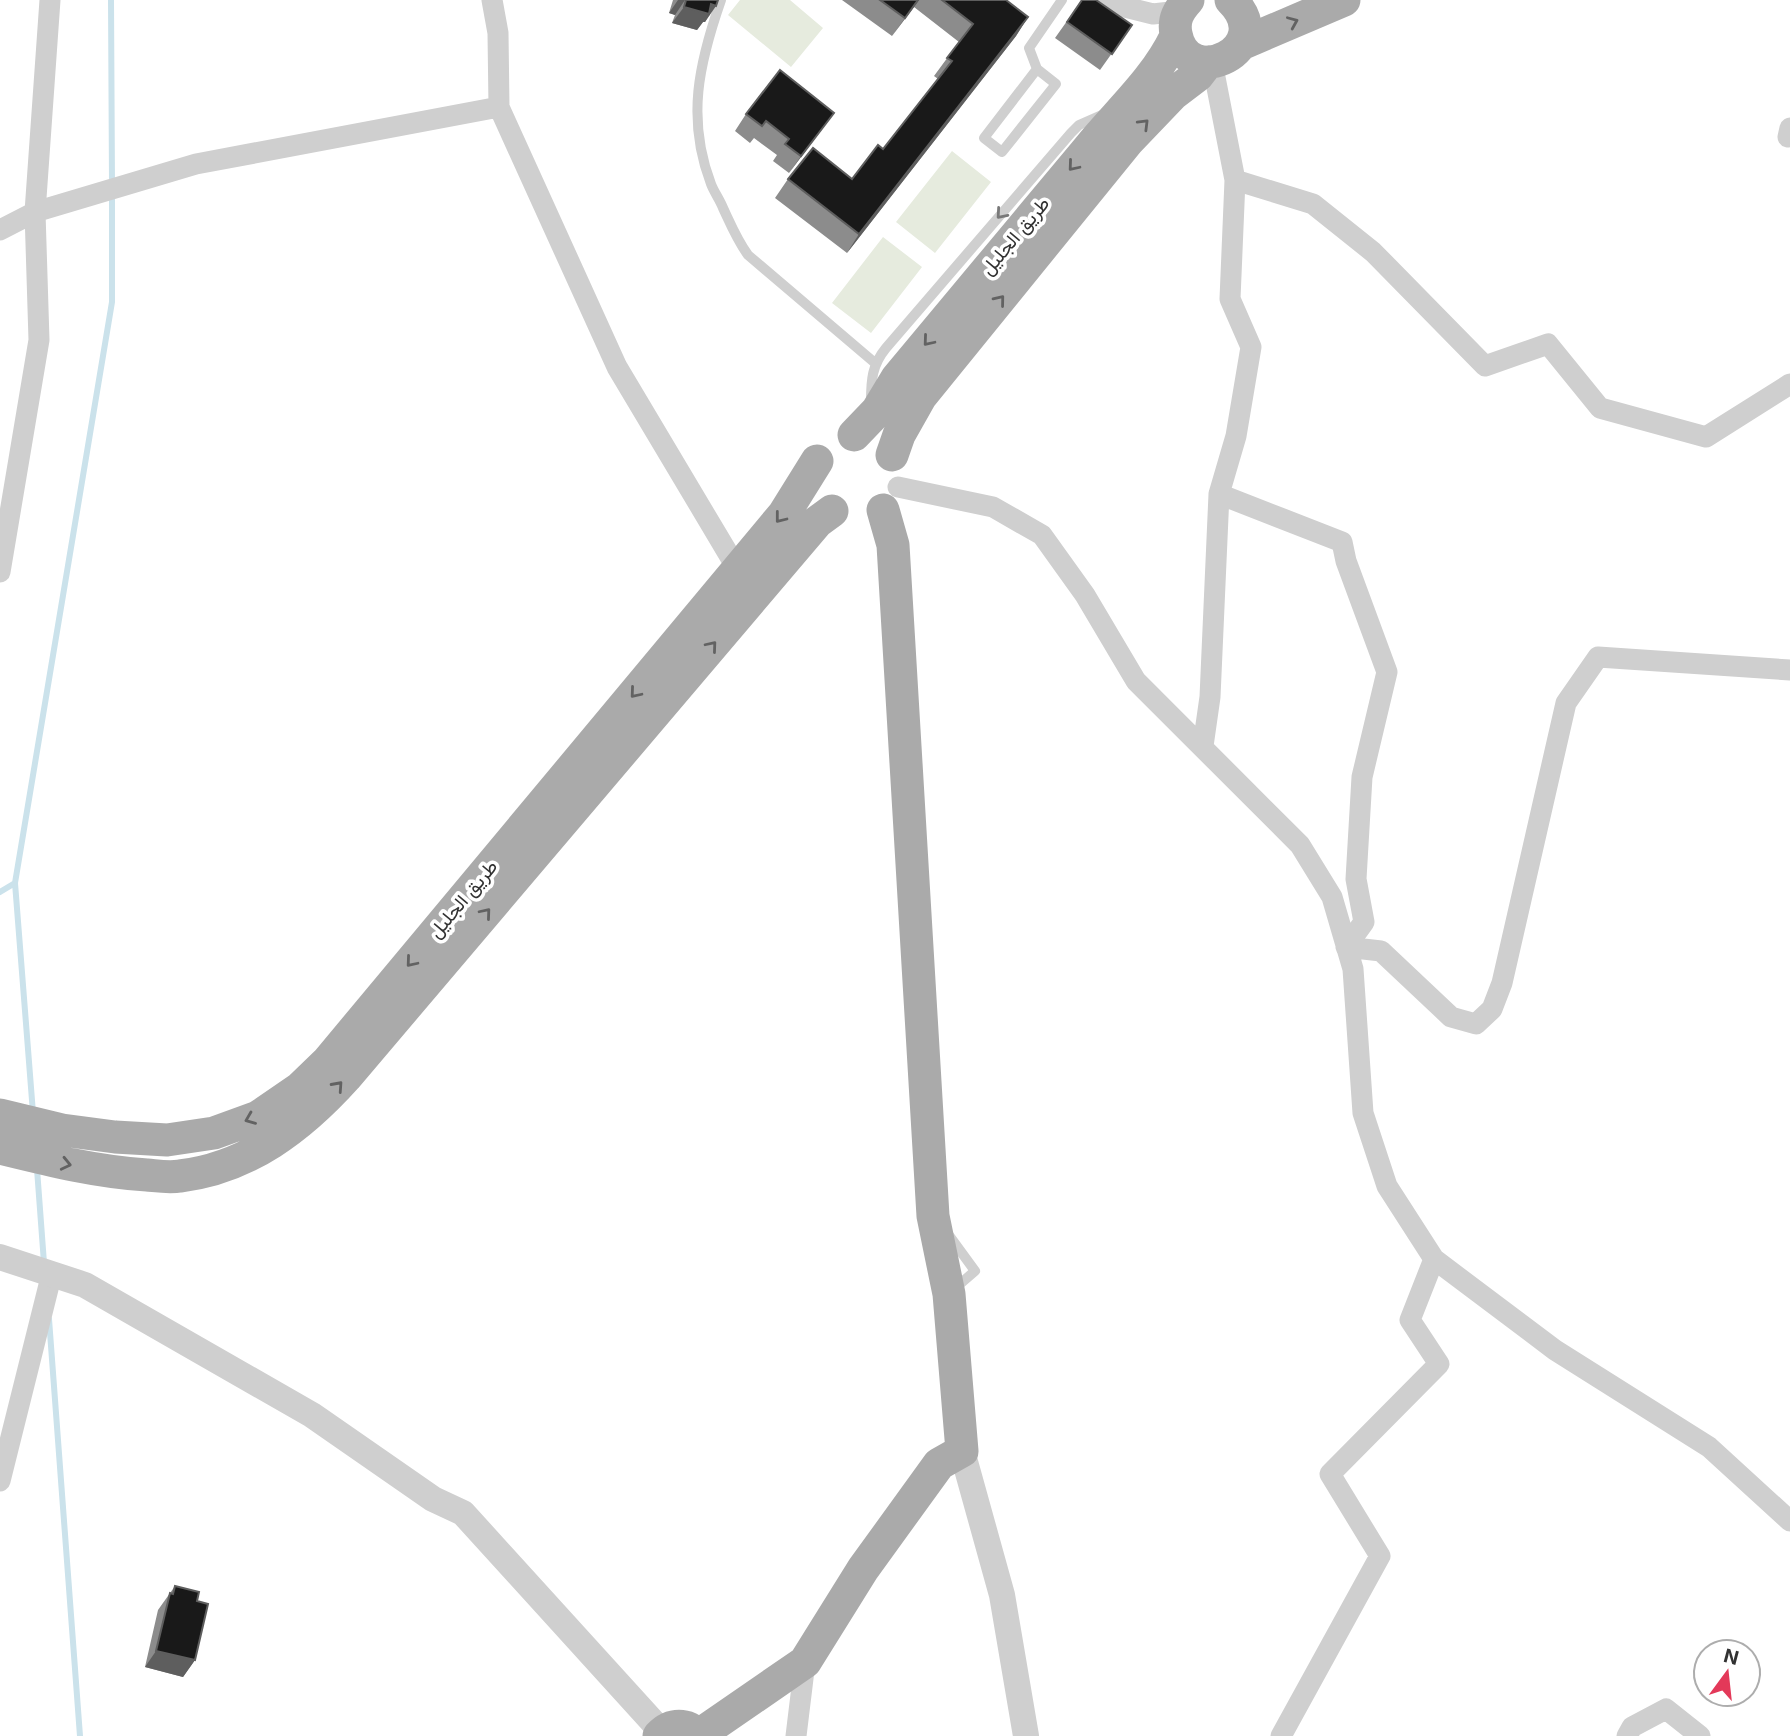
<svg xmlns="http://www.w3.org/2000/svg" width="1790" height="1736" font-family="Inter,Vazirmatn,sans-serif">
	<rect width="100%" height="100%" fill="#fff"/>
	<path fill="#e6ebde" d="M740 0H790L823 28 791 67 728 15Z
		M952 151 991 182 935 253 896 222Z
		M883 237 922 267 871 333 832 303Z"/>
	<g fill="none" stroke-linecap="round" stroke-linejoin="round">
		<path stroke="#cbe2eb" stroke-width="6" d="M111 0 112 184
			M0 892 15 883
			M33 1113 15 883 112 302V194
			M37 1169 44 1263
			M49 1319 80 1736"/>
		<path stroke="#cfcfcf" stroke-width="10" d="M721 0C699 63 686 119 711 184 714 192 720 200 723 208 731 225 737 240 748 255L875 363
			M1037 69 1056 84 1002 152 984 138 1037 69 1029 48 1062 0
			M871 401C871 380 872 365 886 348L1071 133 1079 125 1104 114
			M948 1234 975 1271 953 1290"/>
		<path stroke="#cfcfcf" stroke-width="21" d="M492 0 498 33 499 107
			M1097 0 1153 14 1179 11
			M1212 62 1235 180 1313 204 1373 252 1485 366 1548 344 1600 408 1706 437 1790 384
			M1788 137 1790 128
			M1235 180 1230 299 1251 347 1236 436 1219 494 1342 542 1346 561 1387 672 1362 777 1356 879 1364 922 1346 947 1381 951 1451 1017 1476 1024 1492 1009 1502 983 1566 703 1598 657 1790 670
			M0 230 35 212 196 164 499 107 617 367 738 570
			M898 487 993 507 1042 535 1085 595 1136 681 1300 845 1332 897 1353 969 1363 1113 1387 1186 1434 1259 1555 1350 1709 1447 1790 1521
			M0 572 39 340 35 212 50 0
			M1203 746 1210 697 1219 494
			M0 1481 52 1273
			M796 1736 805 1662
			M1281 1736 1380 1556 1330 1474 1439 1364 1410 1320 1434 1259
			M1627 1736 1632 1727 1666 1709 1700 1736"/>
		<path stroke="#cfcfcf" stroke-width="26" d="M0 1257 85 1285 312 1415 433 1499 463 1513 662 1732
			M962 1451 1002 1595 1026 1736"/>
		<path stroke="#aaa" stroke-width="33" d="M1188 0C1179 10 1173 19 1176 34 1187 93 1280 48 1231 0
			M1241 44 1344 0
			M854 435 877 411 897 378C961 302 1024 225 1088 149 1118 112 1155 80 1176 36
			M892 455 899 435 921 396 1128 141 1173 94 1198 75 1208 62
			M0 1115 62 1130 115 1137 167 1140 214 1133 258 1117 299 1089 328 1061 784 514 817 461
			M0 1148C49 1160 97 1172 147 1175 158 1176 169 1178 180 1176 248 1168 301 1127 346 1077L817 522 832 511
			M699 1735 805 1662 863 1569 939 1464 962 1451 949 1294 933 1216 893 545 883 510
			M659 1736C671 1723 687 1723 699 1736"/>
	</g>
	<path fill="#8c8c8c" d="M673 0H718L705 22H703L697 30 672 23 675 15 669 13Z
		M842 0H1006L1028 17 1016 36 847 253 775 198 788 179H852L883 149 938 79 934 76 959 42 914 7 892 36Z
		M1082 0 1132 25 1100 70 1055 38Z
		M834 113 789 173 773 161 777 155 754 138 750 143 735 131 746 114Z
		M175 1586 197 1601 195 1660 183 1677 145 1667 158 1610Z"/>
	<path fill="#5e5e5e" d="M678 0H685L675 15 669 13Z
		M918 0H919L892 36Z
		M711 4 716 6 705 22H703L697 30 672 23 684 7Z
		M1028 17 1016 36 847 253 859 234Z
		M834 113 789 173 801 156Z
		M156 1651 195 1660 183 1677 145 1667Z"/>
	<path fill="#191919" stroke="#5e5e5e" stroke-width="2" d="M686 0H718L716 6 711 4 709 14 684 7Z
		M880 0H918L905 18Z
		M942 0H1006L1028 17 859 234 788 179 813 148 852 179 878 145 883 149 952 61 947 58 973 24Z
		M1082 0H1096L1132 25 1112 54 1067 22Z
		M780 70 834 113 801 156 785 144 789 139 766 121 762 126 746 114Z
		M175 1586 199 1592 197 1601 208 1604 195 1660 156 1651 170 1593 173 1594Z"/>
	<defs><path id="oneway-chevron" d="M-2-3.5L2.5 0L-2 3.5" fill="none" stroke-width="1.6" stroke-linecap="round" stroke-linejoin="round" transform="scale(1.75)"/></defs>
	<g stroke="#626262">
		<use href="#oneway-chevron" transform="translate(1293 22) rotate(-23)"/>
		<use href="#oneway-chevron" transform="translate(1144 124) rotate(-45)"/>
		<use href="#oneway-chevron" transform="translate(1073 166) rotate(130)"/>
		<use href="#oneway-chevron" transform="translate(1000 300) rotate(-51)"/>
		<use href="#oneway-chevron" transform="translate(928 341) rotate(130)"/>
		<use href="#oneway-chevron" transform="translate(780 518) rotate(128)"/>
		<use href="#oneway-chevron" transform="translate(712 646) rotate(-50)"/>
		<use href="#oneway-chevron" transform="translate(635 693) rotate(130)"/>
		<use href="#oneway-chevron" transform="translate(486 913) rotate(-50)"/>
		<use href="#oneway-chevron" transform="translate(411 962) rotate(130)"/>
		<use href="#oneway-chevron" transform="translate(338 1086) rotate(-48)"/>
		<use href="#oneway-chevron" transform="translate(250 1119) rotate(158)"/>
		<use href="#oneway-chevron" transform="translate(66 1164) rotate(13)"/>
	</g>
	<use stroke="#797979" href="#oneway-chevron" transform="translate(1001 214) rotate(131)"/>
	<g text-anchor="middle" dominant-baseline="central" stroke-width="7" stroke-linejoin="round" paint-order="stroke">
		<g font-size="19" fill="#323232" stroke="#fff">
			<text transform="translate(1015 236) rotate(-50)">طريق الجليل</text>
			<text transform="translate(463 899) rotate(-50)">طريق الجليل</text>
		</g>
	</g>
	<g transform="translate(1727 1673) rotate(15)"><circle r="33" fill="#ffffff" stroke="#adadad" stroke-width="2"/>
	<path d="M0-5L12 26L0 18L-12 26Z" fill="#e33959"/>
	<text y="-10" font-size="19" font-weight="bold" text-anchor="middle" fill="#323232">N</text>
	</g>
</svg>
